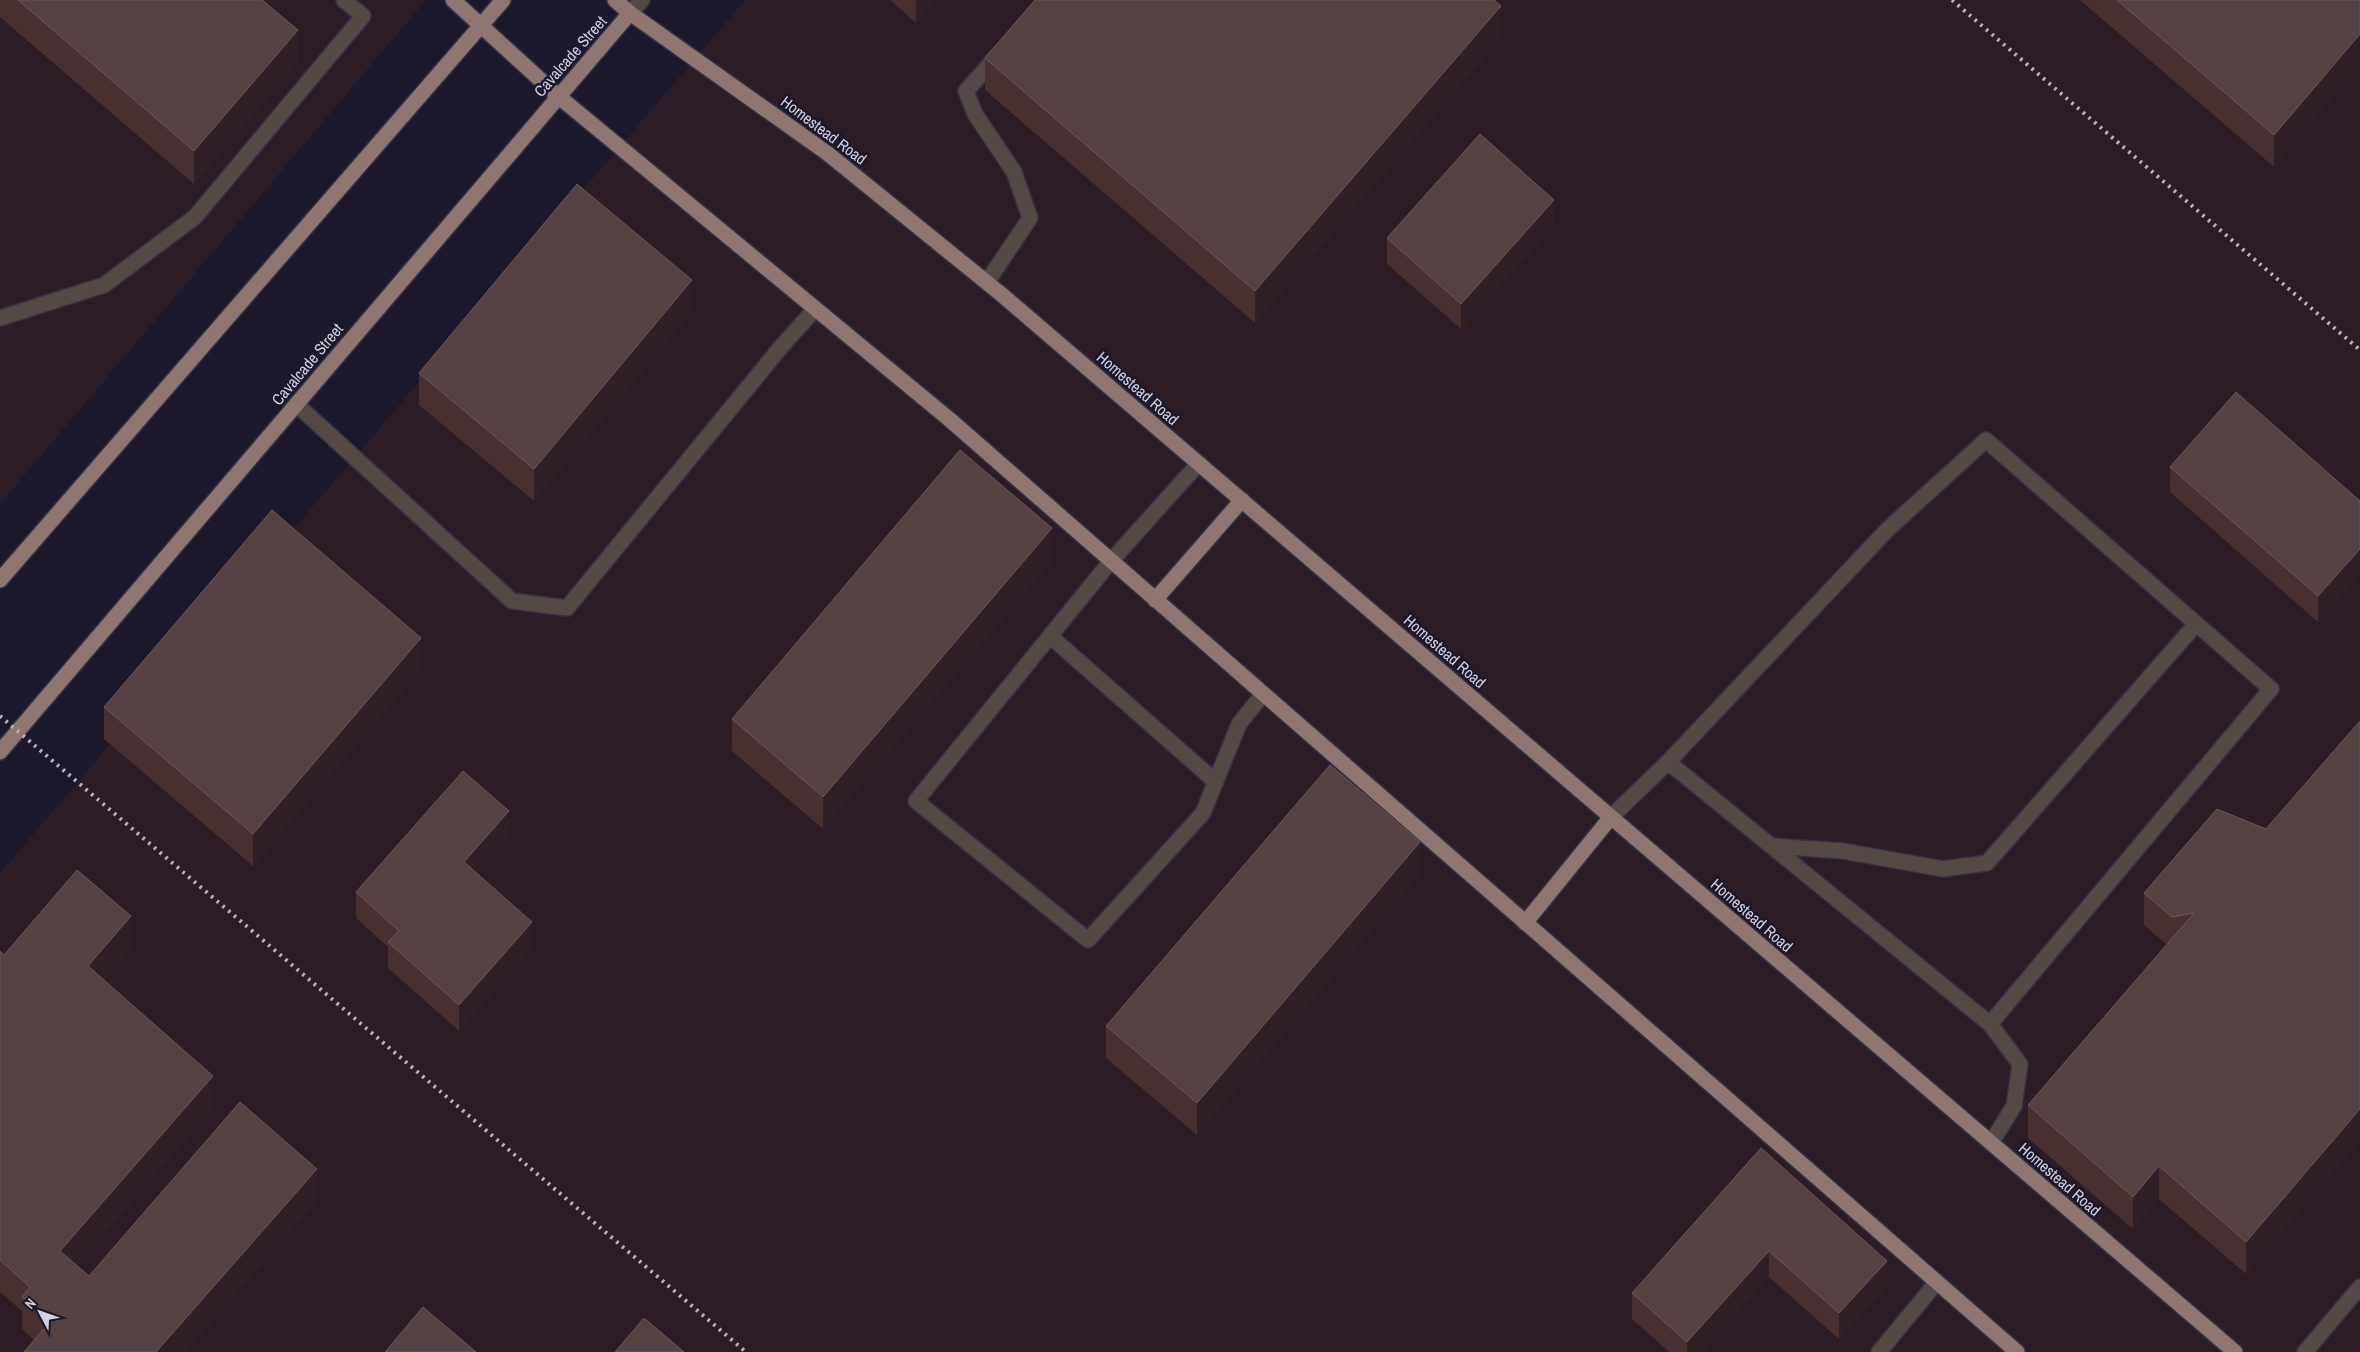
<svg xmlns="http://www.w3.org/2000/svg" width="2360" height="1352" font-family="'Archivo Narrow',sans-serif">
	<rect width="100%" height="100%" fill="#1b182c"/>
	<path fill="#2c1c26" d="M0 0H426L0 504Z
		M745 0H2360V1352H0V873Z"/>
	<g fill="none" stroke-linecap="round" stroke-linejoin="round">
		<g stroke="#343245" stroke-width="18">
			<path id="minor" d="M630 13 642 0
				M987 282 1030 218 1014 172 975 114 966 91 998 55
				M0 318 104 285 195 217 363 16 344 0
				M296 404 512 601 567 608 781 347 815 309
				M1199 463 1111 561 916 801 1088 940 1203 813 1239 724 1263 694
				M1050 636 1216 782
				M1668 762 1990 1024 2020 1064 2014 1106 1991 1143
				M1611 817 1668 762 1888 529 1986 440 2271 689 1990 1024
				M1772 846 1843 851 1943 869 1987 863 2196 624
				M1879 1352 1937 1282
				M2305 1352 2360 1287"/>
		</g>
		<g stroke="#343245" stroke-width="18">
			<path id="major" d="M453 0 558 96 949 419 2017 1352
				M615 0 630 13 827 153 1001 294 2235 1352
				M0 580 503 0
				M1155 600 1242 500
				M0 752 630 13
				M1525 923 1611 817"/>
		</g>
		<use href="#minor" stroke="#554946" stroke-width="15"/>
		<use href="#major" stroke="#8f7670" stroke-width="15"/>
		<path stroke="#b2b1c0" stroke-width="4" stroke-dasharray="2.5 5" stroke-linecap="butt" d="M1952 0 2360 350
			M0 716 746 1352"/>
	</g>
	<path fill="#47302f" d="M0 0H262L298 62 194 184 0 17Z
		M890 0H936L916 23Z
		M2080 0H2360L2274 167Z
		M1501 38 1255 323 985 90V58Z
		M1554 226 1461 329 1387 264V238Z
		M692 312 534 501 419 405V373Z
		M2170 467 2360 501V574L2318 622 2170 492Z
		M1052 561 823 829 732 751V719Z
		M421 670 253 866 104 739V707Z
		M2266 829 2246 1274 2159 1199 2133 1229 2028 1138V1105L2167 945 2144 925V893Z
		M509 837 476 873 532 948 459 1031 388 968V947L356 918V892Z
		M1420 874 1197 1135 1106 1058V1026Z
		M131 949 104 980 213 1108 76 1265 89 1276 317 1201 185 1352H24L34 1340 22 1329V1311L0 1292V951L4 955Z
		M1761 1148 1887 1286 1839 1339 1769 1277 1702 1352H1669L1632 1319V1293Z"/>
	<path fill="#2f1f26" d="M916 0H936L916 23Z
		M1501 6V38L1255 323V291Z
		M298 30V62L194 184V151Z
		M2360 34V67L2274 167V135Z
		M1554 200V226L1461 329V304Z
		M692 280V312L534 501V469Z
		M1052 528V561L823 829V797Z
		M2360 549V574L2318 622V596Z
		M421 638V670L253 866V834Z
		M509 811V837L464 887V862Z
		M1420 842V874L1197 1135V1103Z
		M131 916V949L88 998V966Z
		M532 922V948L459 1031V1005Z
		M213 1076V1108L60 1283V1251Z
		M2360 1109V1142L2246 1274V1242Z
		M2159 1166V1199L2133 1229V1197Z
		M317 1169V1201L185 1352H156Z
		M1769 1251V1277L1702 1352H1687V1342Z
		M1887 1261V1286L1839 1339V1313Z"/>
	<path fill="#564142" stroke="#69585a" d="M18 0H262L298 30 194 151Z
		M1035 0H1494L1501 6 1255 291 985 58Z
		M2117 0H2360V34L2274 135Z
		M1480 134 1554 200 1461 304 1387 238Z
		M577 184 692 280 534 469 419 373Z
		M2236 392 2360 501V549L2318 596 2170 467Z
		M960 450 1052 528 823 797 732 719Z
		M272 510 421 638 253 834 104 707Z
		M2360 721V1109L2246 1242 2159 1166 2133 1197 2028 1105 2194 913 2172 917 2144 893 2217 809 2266 829Z
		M1330 765 1420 842 1197 1103 1106 1026Z
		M463 771 509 811 464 862 532 922 459 1005 388 942 399 931 356 892Z
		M77 870 131 916 88 966 213 1076 60 1251 89 1276 240 1102 317 1169 156 1352H24L50 1322 22 1297 30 1287 0 1260V951L4 955Z
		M1761 1148 1887 1261 1839 1313 1769 1251 1687 1342 1632 1293Z
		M423 1307 476 1352H385Z
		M644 1318 684 1352H615Z"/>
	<g text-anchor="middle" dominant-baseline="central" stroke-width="5" stroke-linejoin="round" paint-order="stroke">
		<g font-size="16" fill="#d1d0de" stroke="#1b182c">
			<text transform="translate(570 56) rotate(-49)">Cavalcade Street</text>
			<text transform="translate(824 130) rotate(37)">Homestead Road</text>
			<text transform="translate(307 364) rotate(-50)">Cavalcade Street</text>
			<text transform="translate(1138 388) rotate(41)">Homestead Road</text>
			<text transform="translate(1445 651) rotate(41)">Homestead Road</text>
			<text transform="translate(1752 915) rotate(41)">Homestead Road</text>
			<text transform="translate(2060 1179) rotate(41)">Homestead Road</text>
		</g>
	</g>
	<g transform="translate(40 1312) rotate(311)" stroke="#1b182c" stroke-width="4" paint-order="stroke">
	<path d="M0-4L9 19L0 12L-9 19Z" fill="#d1d0de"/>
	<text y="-8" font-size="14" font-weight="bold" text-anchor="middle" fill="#d1d0de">N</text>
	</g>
</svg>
